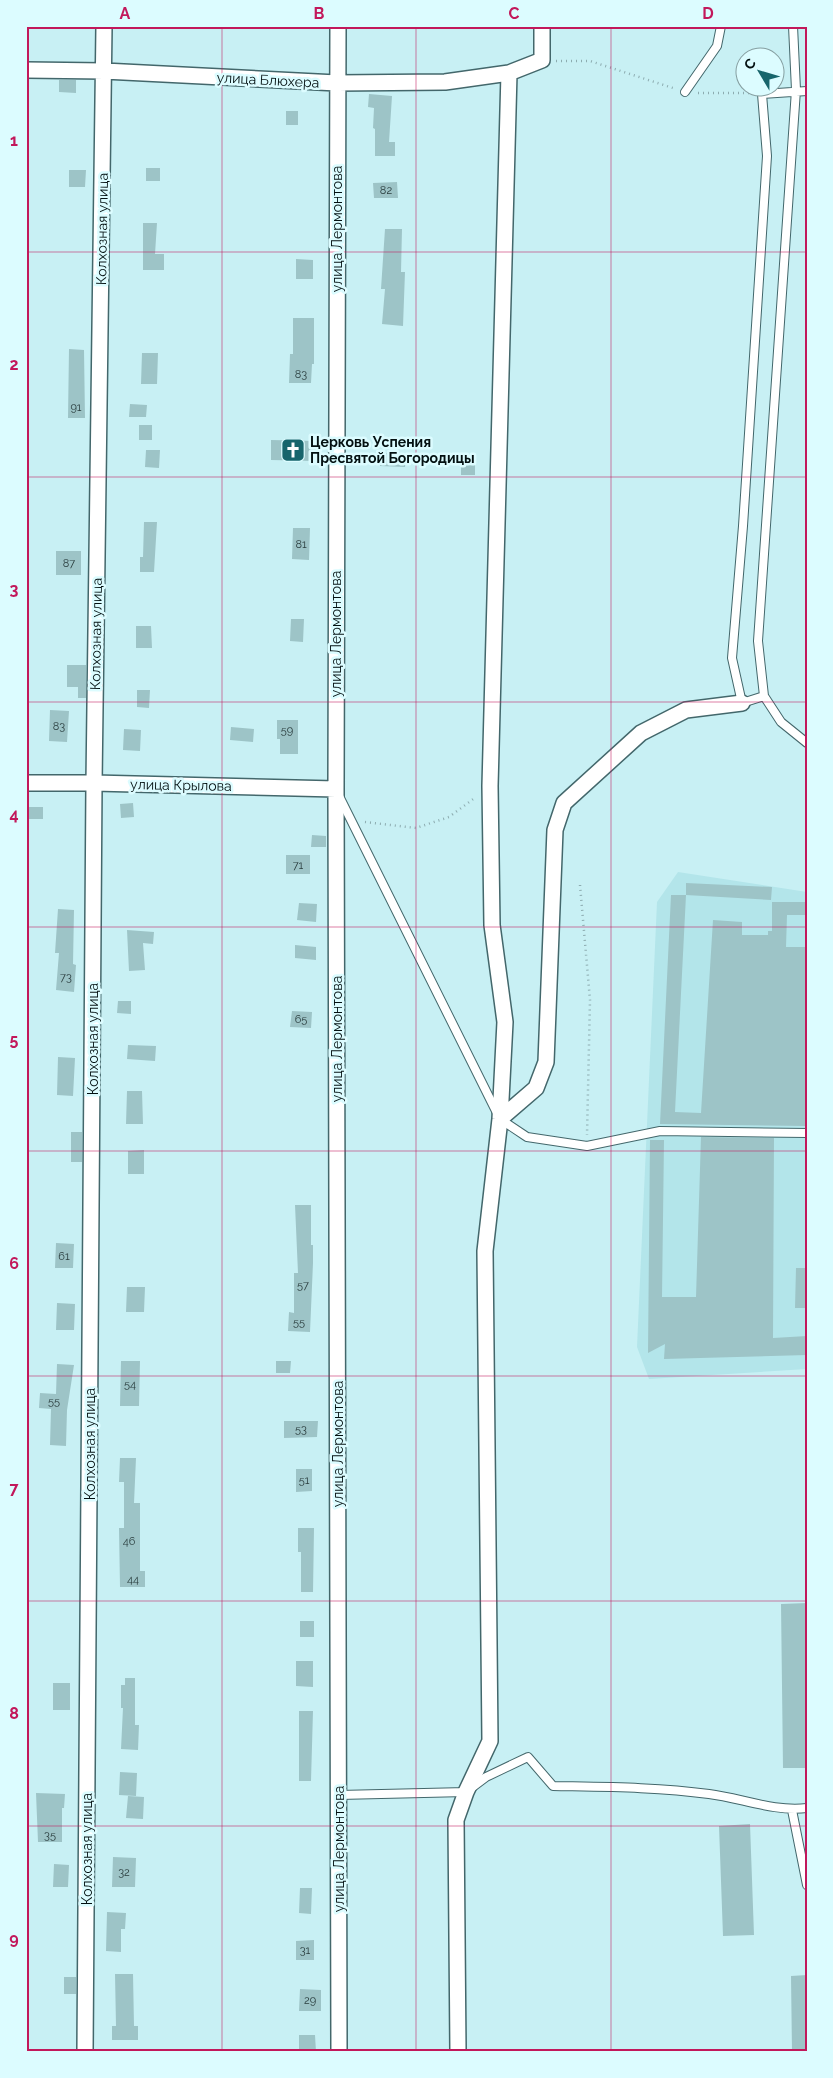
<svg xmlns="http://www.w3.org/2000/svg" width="833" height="2078" font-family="Raleway,sans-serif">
	<rect width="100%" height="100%" fill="#c8f0f4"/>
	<path fill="#b3e5ea" d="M678 872 807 892V1369L649 1379 637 1347 657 902Z"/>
	<path fill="#9dc4c7" d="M59 80H76V93L59 92Z
		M369 94 392 96 389 142H395V156H375V129L373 128 374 108 368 107Z
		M286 111H298V125H286Z
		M146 168H160V181H146Z
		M69 170H86L85 187H69Z
		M397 182 398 198H374L373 183Z
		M143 223H157L155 254H164V270H143Z
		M385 229H402L401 272H405L403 326 382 324 385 289H381Z
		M296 259 313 260V279H296Z
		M293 318H314V364H312L311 383H289L290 354H293Z
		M69 349 84 350 85 418H68Z
		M142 353H158L157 384H141Z
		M130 404 147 405 146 417H129Z
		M139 425H152V440H139Z
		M271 440 316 441 315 461 271 460Z
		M146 450H160L159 468 145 467Z
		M380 453 406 454 405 467 380 466Z
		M461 460H475V475H461Z
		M144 522H157L154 572H140V557H143Z
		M293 528H310L309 560 292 559Z
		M56 551H81V575H56Z
		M291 619H304L303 642 290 641Z
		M136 626H151L152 648H136Z
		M67 665H86V698H78V687H67Z
		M137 690H150L149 708 137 707Z
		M50 710 69 711 67 742 49 741Z
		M277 720H298V754H280V739H277Z
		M231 727 254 729 253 742 230 740Z
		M124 729 141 730 140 751 123 750Z
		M133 803 134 817 121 818 120 804Z
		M26 807H43V819H26Z
		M312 835 326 836V847H311Z
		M286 855H310V874H286Z
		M686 883 772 887 771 900 686 895Z
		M671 895H686L675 1112 701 1113 713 920 742 922V935H768V931H772V902H807V915H787L786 947H805L807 1126 660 1124Z
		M299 903 317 904 316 922 297 920Z
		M58 909 74 910 73 964 76 965 74 992 56 990 59 953H55Z
		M127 930 154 932 153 944 143 943 145 970 129 971Z
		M295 945 316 947V960L295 958Z
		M118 1001H131V1014L117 1013Z
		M292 1011 312 1012 311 1028 290 1027Z
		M128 1045 156 1046 155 1061 127 1059Z
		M58 1057 75 1058 73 1096 57 1095Z
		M127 1091H142L143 1124H126Z
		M71 1132H82V1162H71Z
		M701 1137 774 1138 773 1338 807 1336V1355L664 1359 665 1344 648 1353 650 1140H664L662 1297H696Z
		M144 1150V1174H128V1151Z
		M295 1205H311V1245H313V1263L310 1332 288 1331 289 1312 294 1313V1273H298Z
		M56 1243 74 1244 73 1268H55Z
		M796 1268H807V1308H795Z
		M127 1287H145L144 1312H126Z
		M57 1303 75 1304 74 1330H56Z
		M121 1361H140L139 1406H120Z
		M276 1361H291L290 1373H276Z
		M57 1364 74 1365 67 1410 66 1446 50 1445 51 1409 39 1408 40 1393 56 1394Z
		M284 1421H318L317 1437 284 1438Z
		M120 1458H136L134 1503H140V1571H145V1587H120L119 1528H124V1482H119Z
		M296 1469H312V1491L296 1492Z
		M298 1528H314L313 1592H301V1552H298Z
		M807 1603V1768H783L781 1604Z
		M300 1621H314V1637H300Z
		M296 1661H313V1687L296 1686Z
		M125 1678H135V1725H139L138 1750 121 1749 123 1708H121V1685H125Z
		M53 1683H70V1710H53Z
		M299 1711H313L311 1781H299Z
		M120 1772 137 1773 136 1796 119 1795Z
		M36 1793 65 1794 64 1808H62V1842H38Z
		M128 1796 144 1797 143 1819 126 1818Z
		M750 1824 754 1935 723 1936 719 1826Z
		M113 1857 136 1858 135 1887H112Z
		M54 1864 69 1865 68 1887H53Z
		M300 1888H312L311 1914 299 1913Z
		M107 1912 126 1913 125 1929H121V1952L106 1951Z
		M314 1940V1960H296V1941Z
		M115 1974H133L134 2026H138V2040H112V2026H116Z
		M807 1975V2052H792L791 1976Z
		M64 1977H76V1994H64Z
		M300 1989 321 1990V2011H299Z
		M299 2035H315L316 2052H299Z"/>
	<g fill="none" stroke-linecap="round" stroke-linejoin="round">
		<g stroke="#43676b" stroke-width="10">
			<path id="lane" d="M793 26 796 90 758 641 764 696 781 722 807 743
				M685 92 717 46 721 26
				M764 696 742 703 732 658 743 526 767 156 762 94 807 91
				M339 796 500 1119 527 1137 587 1146 660 1131 807 1133
				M339 1795 466 1792 486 1777 528 1757 553 1786C605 1787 657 1787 709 1794 741 1798 774 1812 807 1808
				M792 1810 807 1885"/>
		</g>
		<g stroke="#43676b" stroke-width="18">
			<path id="street" d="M338 26 336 789 339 2052
				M26 70 104 71 337 83 445 82 509 73 542 60V26
				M26 783H94L336 789
				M500 1119 536 1088 546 1062 555 830 564 803 641 733 686 710 742 703
				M85 2052 94 783 104 26
				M458 2052 456 1820 466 1792 490 1741 485 1251 500 1119 505 1022 492 925 490 786 509 73"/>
		</g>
		<path stroke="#8dacb0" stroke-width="2.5" stroke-dasharray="1 4" stroke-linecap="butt" d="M556 61H590L676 89
			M698 93H750
			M365 822 416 828 449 817 476 797
			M580 885 590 1000 587 1135"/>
		<use href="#lane" stroke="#fff" stroke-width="8"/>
		<use href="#street" stroke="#fff" stroke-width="15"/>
	</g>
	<path fill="none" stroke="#c2185b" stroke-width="1" stroke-opacity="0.55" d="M222 26V2052M416 26V2052M611 26V2052M26 252H807M26 477H807M26 702H807M26 927H807M26 1151H807M26 1376H807M26 1601H807M26 1826H807"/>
	<defs>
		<g id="church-square" transform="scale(1.25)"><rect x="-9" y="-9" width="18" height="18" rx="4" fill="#17656c" stroke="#dcfcff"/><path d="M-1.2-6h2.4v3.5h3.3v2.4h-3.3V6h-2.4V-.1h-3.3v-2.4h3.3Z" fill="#fff"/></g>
	</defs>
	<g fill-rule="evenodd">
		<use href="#church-square" x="293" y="450"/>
	</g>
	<g text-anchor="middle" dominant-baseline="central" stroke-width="5" stroke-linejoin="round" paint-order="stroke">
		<g font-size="11" fill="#2a3d3e">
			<text x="386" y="190">82</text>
			<text x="301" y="374">83</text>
			<text x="76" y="407">91</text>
			<text x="301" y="544">81</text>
			<text x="69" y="563">87</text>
			<text x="59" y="726">83</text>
			<text x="287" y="730">59</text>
			<text x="298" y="865">71</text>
			<text x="66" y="977">73</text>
			<text x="301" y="1019">65</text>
			<text x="64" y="1256">61</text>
			<text x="303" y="1285">57</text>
			<text x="299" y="1322">55</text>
			<text x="130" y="1384">54</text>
			<text x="54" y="1401">55</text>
			<text x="301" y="1429">53</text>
			<text x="304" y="1480">51</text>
			<text x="129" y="1541">46</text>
			<text x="133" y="1579">44</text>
			<text x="50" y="1835">35</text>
			<text x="124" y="1872">32</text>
			<text x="305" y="1950">31</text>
			<text x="310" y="2000">29</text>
		</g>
		<g font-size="14" fill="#031011" stroke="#dcfcff">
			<text transform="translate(268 80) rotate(3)">улица Блюхера</text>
			<text transform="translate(102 229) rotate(-89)">Колхозная улица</text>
			<text transform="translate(337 229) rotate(-90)">улица Лермонтова</text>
			<text transform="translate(96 634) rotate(-89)">Колхозная улица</text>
			<text transform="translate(336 634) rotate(-90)">улица Лермонтова</text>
			<text transform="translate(181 785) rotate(1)">улица Крылова</text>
			<text transform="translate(93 1039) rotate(-90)">Колхозная улица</text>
			<text transform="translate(337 1039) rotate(-90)">улица Лермонтова</text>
			<text transform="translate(90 1444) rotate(-90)">Колхозная улица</text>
			<text transform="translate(338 1444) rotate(-90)">улица Лермонтова</text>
			<text transform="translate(87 1849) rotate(-90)">Колхозная улица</text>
			<text transform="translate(339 1849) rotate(-90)">улица Лермонтова</text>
		</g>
		<g font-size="14" font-weight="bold" fill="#031011" stroke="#dcfcff" text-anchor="start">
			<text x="310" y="442">Церковь Успения<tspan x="310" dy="16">Пресвятой Богородицы</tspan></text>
		</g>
	</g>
	<rect width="833" height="2078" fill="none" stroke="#dcfcff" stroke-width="55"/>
	<g transform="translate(760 72) rotate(308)"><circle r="24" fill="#dcfcff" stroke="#859ea0"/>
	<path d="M0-4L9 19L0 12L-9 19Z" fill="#17656c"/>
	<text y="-8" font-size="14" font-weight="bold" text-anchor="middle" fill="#031011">С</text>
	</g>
	<rect x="28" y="28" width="778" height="2022" fill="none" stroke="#c2185b" stroke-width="2"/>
	<g font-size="16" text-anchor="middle" font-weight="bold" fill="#c2185b">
		<text x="125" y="19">A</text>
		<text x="319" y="19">B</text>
		<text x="514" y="19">C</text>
		<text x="708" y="19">D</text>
		<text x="14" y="146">1</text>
		<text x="14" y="370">2</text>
		<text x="14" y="595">3</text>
		<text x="14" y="820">4</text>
		<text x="14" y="1045">5</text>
		<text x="14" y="1269">6</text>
		<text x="14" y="1494">7</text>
		<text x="14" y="1719">8</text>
		<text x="14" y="1944">9</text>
	</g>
</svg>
